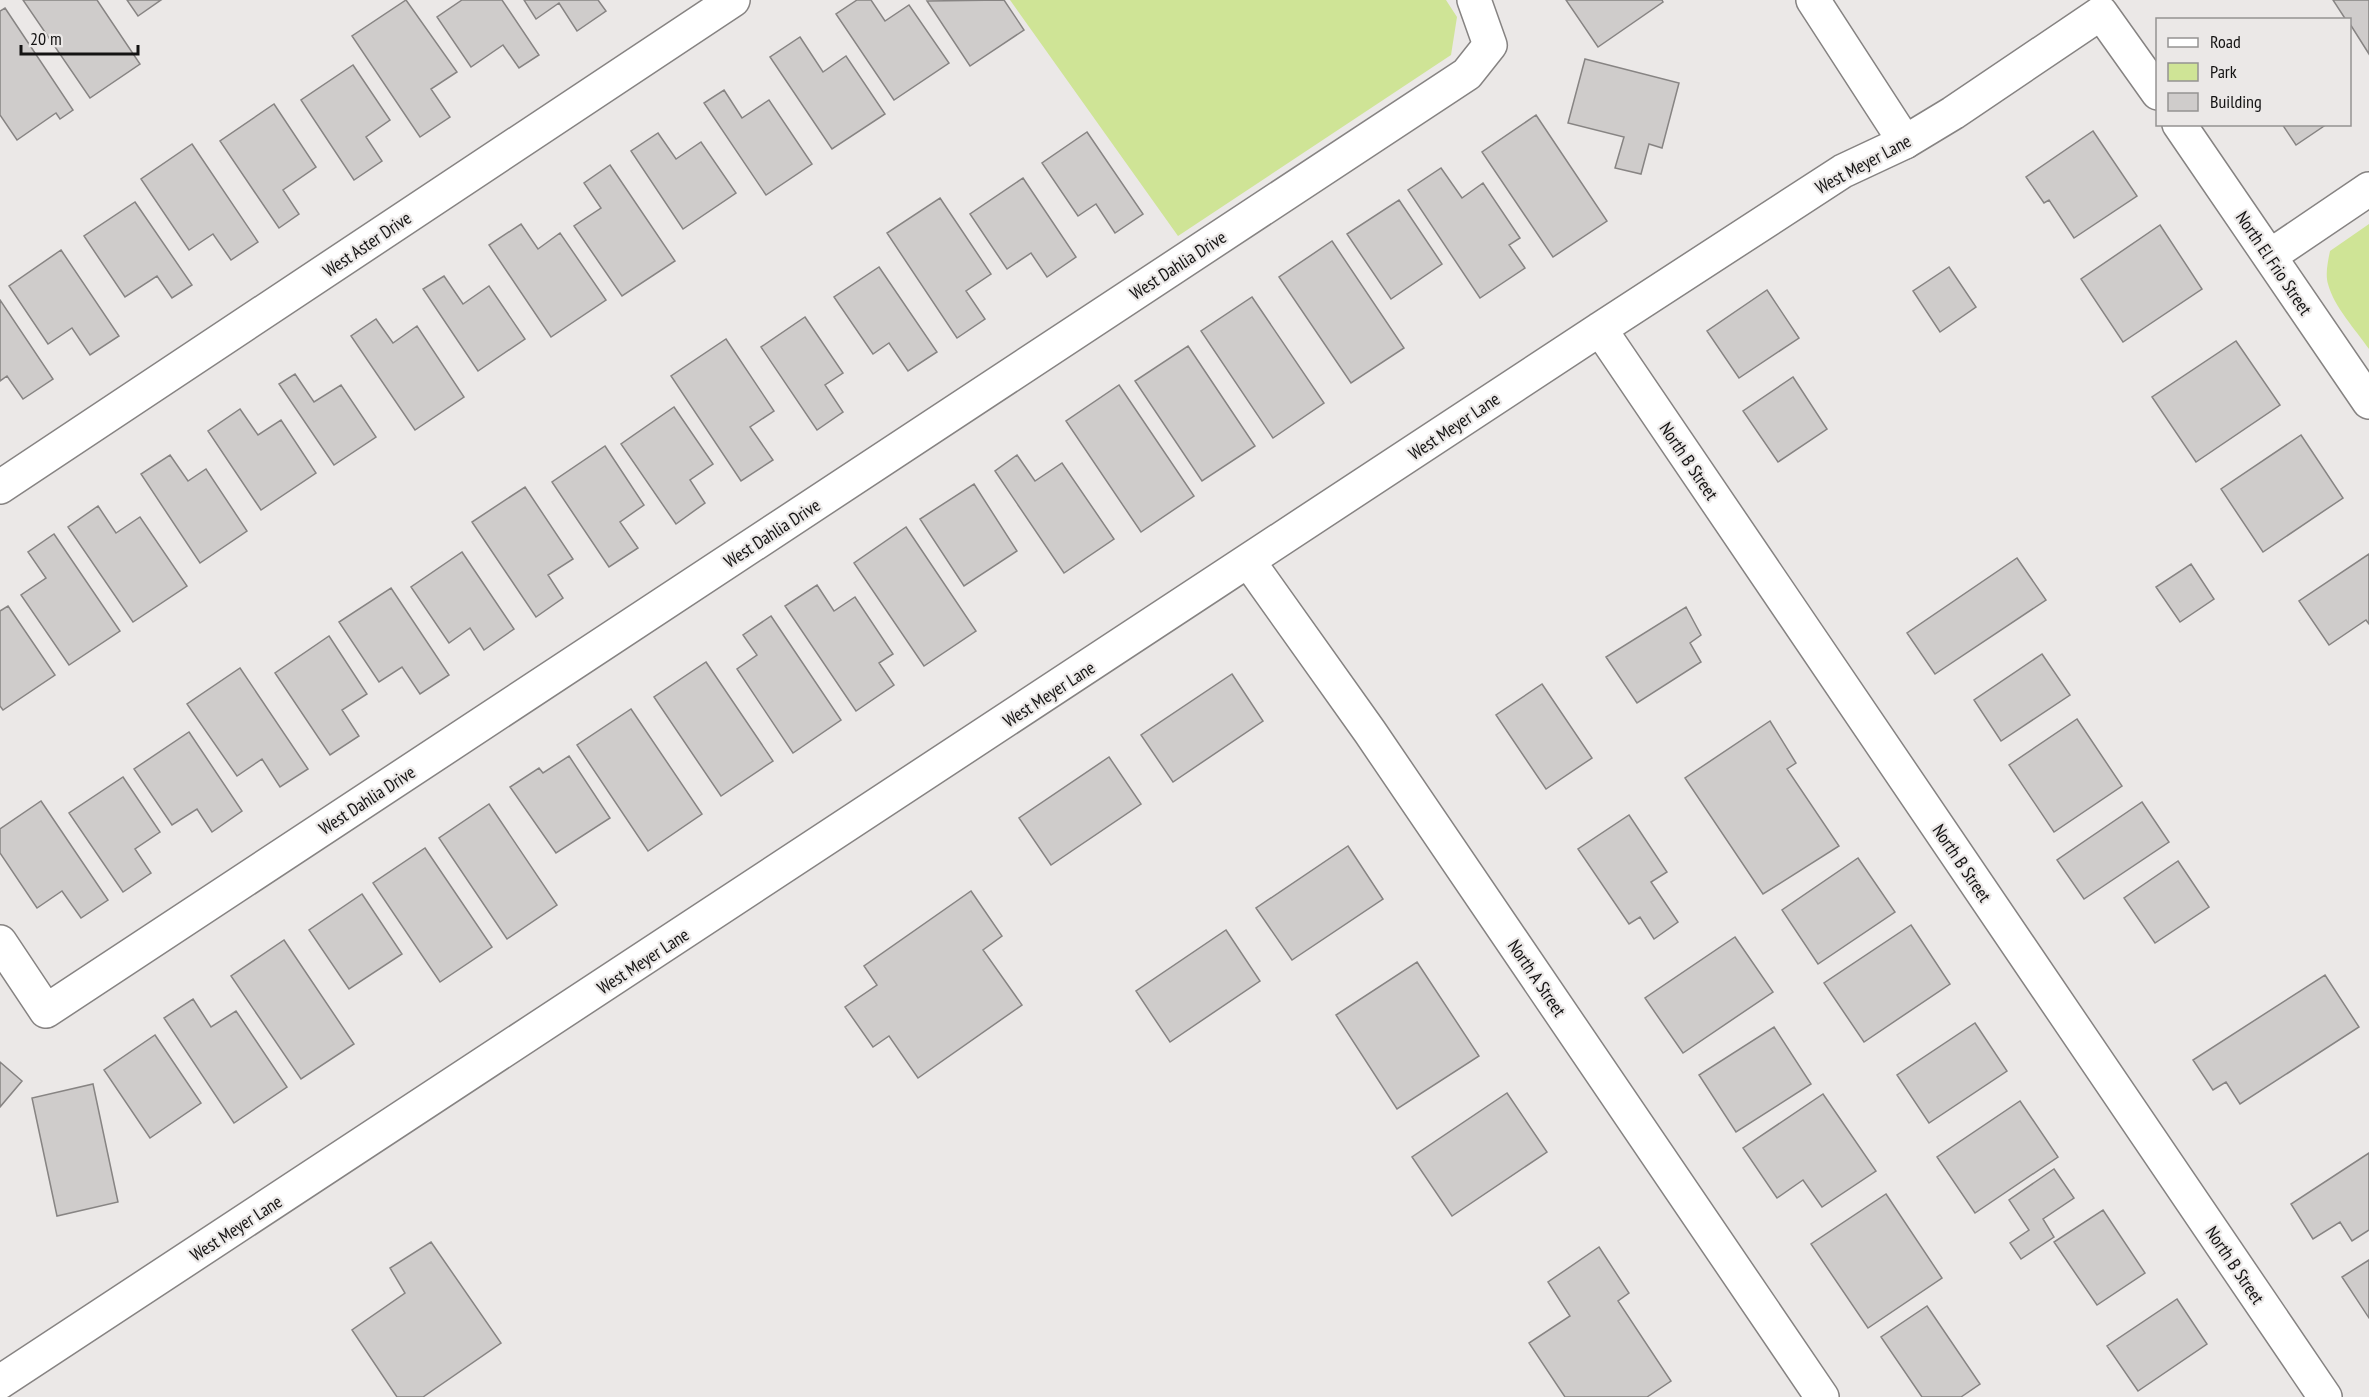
<svg xmlns="http://www.w3.org/2000/svg" width="2369" height="1397" font-family="'PT Sans Narrow',sans-serif">
	<rect width="100%" height="100%" fill="#ebe8e7"/>
	<path fill="#cfe496" d="M1010 0H1446L1457 17 1451 55 1178 236Z
		M2369 224V349C2356 330 2334 307 2328 284 2325 274 2328 261 2330 251Z"/>
	<path fill="#cfcccb" stroke="#878483" stroke-width="1.5" d="M23 0H97L140 64 90 98Z
		M127 0H161L138 16Z
		M406 0 457 72 431 89 450 117 420 137 352 36Z
		M462 0H502L539 55 519 68 503 45 471 67 437 17Z
		M524 0H598L606 11 577 31 559 3 536 19Z
		M857 0H871L885 21 909 5 949 63 894 100 836 14Z
		M1004 0 1024 30 970 66 927 1Z
		M1566 0H1662L1663 2 1598 47Z
		M2333 0H2369V54L2350 24V20H2346Z
		M5 8 73 110 60 119 56 113 17 140 0 115V11Z
		M800 37 823 72 846 56 885 114 832 149 770 57Z
		M1585 59 1679 83 1662 148 1649 144 1641 174 1615 168 1624 137 1568 123Z
		M353 65 390 120 366 137 382 161 354 180 301 100Z
		M724 90 742 118 769 100 812 164 766 195 704 103Z
		M274 104 316 167 283 190 299 214 279 228 220 141Z
		M1536 115 1607 221 1553 257 1482 152Z
		M2282 124H2327L2296 145Z
		M2093 131 2137 196 2074 238 2049 200 2044 203 2026 177Z
		M1087 132 1143 214 1115 233 1096 204 1078 216 1042 163Z
		M658 133 676 159 701 142 736 193 683 229 631 151Z
		M192 144 258 242 231 260 213 234 189 250 141 179Z
		M610 165 675 261 622 296 574 226 601 208 584 183Z
		M1441 168 1462 198 1483 183 1520 238 1509 245 1525 268 1480 298 1408 190Z
		M1023 178 1076 257 1047 277 1031 253 1007 269 970 214Z
		M940 198 991 274 966 291 985 319 957 338 887 233Z
		M1399 200 1442 264 1391 299 1347 234Z
		M135 202 192 285 172 298 157 276 125 297 84 236Z
		M521 224 538 249 560 233 606 300 551 337 489 245Z
		M2160 225 2202 289 2123 342 2081 279Z
		M1332 241 1404 348 1351 383 1279 277Z
		M61 250 119 336 90 355 72 328 48 344 9 286Z
		M879 267 937 352 908 371 889 343 873 354 834 297Z
		M1949 267 1976 307 1940 332 1913 291Z
		M444 276 463 304 489 286 525 339 478 371 423 289Z
		M1767 290 1799 338 1739 378 1707 331Z
		M1252 297 1324 403 1273 438 1201 331Z
		M0 300 53 379 23 399 7 376 0 381Z
		M805 317 843 373 825 385 843 412 817 430 761 347Z
		M376 319 393 343 417 326 464 397 415 430 351 336Z
		M726 339 774 411 750 427 773 460 741 481 671 376Z
		M2236 341 2280 405 2196 462 2152 397Z
		M1188 346 1255 446 1202 481 1135 381Z
		M295 374 314 402 341 385 376 437 334 465 279 384Z
		M1793 377 1827 429 1778 462 1743 411Z
		M1119 385 1194 496 1141 532 1066 421Z
		M674 407 713 464 690 480 705 503 676 524 621 444Z
		M240 409 258 435 281 420 316 473 261 510 208 431Z
		M2301 435 2343 498 2263 552 2221 489Z
		M605 446 644 505 620 522 638 548 609 567 552 482Z
		M170 455 188 481 206 469 247 531 200 563 141 474Z
		M1017 455 1035 481 1062 463 1114 539 1064 573 995 471Z
		M974 484 1017 551 964 586 920 519Z
		M525 487 573 559 548 575 563 598 536 617 472 522Z
		M98 506 116 533 140 517 187 586 133 622 68 527Z
		M906 527 976 631 924 666 854 563Z
		M54 534 120 631 69 665 21 595 46 578 28 552Z
		M462 552 514 629 484 650 470 628 449 643 411 587Z
		M2369 554V624L2366 620 2329 645 2299 601Z
		M2017 558 2046 600 1935 674 1907 633Z
		M2191 564 2214 599 2180 622 2156 587Z
		M817 585 834 611 855 597 893 654 879 663 894 685 856 711 785 606Z
		M391 588 449 675 420 694 402 667 379 682 339 622Z
		M8 606 55 675 3 710 0 706V611Z
		M1686 607 1701 635 1690 643 1701 662 1637 703 1606 657Z
		M771 616 841 720 793 753 737 669 757 655 743 635Z
		M329 636 367 694 342 710 359 736 330 755 275 673Z
		M2042 654 2070 695 2001 741 1974 700Z
		M706 662 773 761 721 796 654 697Z
		M240 668 308 769 280 787 262 759 237 776 187 704Z
		M1232 674 1263 721 1173 782 1141 735Z
		M1542 684 1592 758 1546 789 1496 715Z
		M631 709 702 814 648 851 577 745Z
		M2077 719 2122 786 2054 832 2009 765Z
		M1770 721 1796 763 1787 769 1839 846 1763 894 1685 778Z
		M189 732 242 811 212 832 197 809 172 825 134 769Z
		M569 756 610 818 556 853 510 787 539 768 543 773Z
		M1109 757 1141 804 1051 865 1019 818Z
		M123 777 160 832 135 849 151 873 123 892 69 813Z
		M41 801 108 900 81 918 62 891 37 908 0 853V829Z
		M2142 802 2169 842 2084 899 2057 860Z
		M489 804 557 905 507 939 439 838Z
		M1629 815 1667 872 1651 882 1678 922 1654 939 1640 917 1629 924 1578 849Z
		M1348 846 1383 899 1292 960 1256 908Z
		M425 848 492 947 440 982 373 883Z
		M1858 858 1895 912 1818 964 1782 910Z
		M2178 861 2209 907 2155 943 2124 898Z
		M971 891 1002 936 983 950 1022 1005 918 1078 889 1036 873 1047 845 1007 877 985 864 966Z
		M362 894 402 954 349 989 309 930Z
		M1911 925 1950 984 1864 1042 1824 983Z
		M1226 930 1260 981 1170 1042 1136 991Z
		M1735 937 1773 992 1683 1053 1645 998Z
		M284 940 354 1044 301 1079 231 976Z
		M1417 962 1479 1056 1397 1109 1336 1015Z
		M2325 975 2359 1027 2240 1104 2226 1082 2213 1090 2193 1060Z
		M193 999 211 1027 236 1011 287 1087 234 1123 164 1018Z
		M1975 1023 2007 1071 1929 1123 1897 1075Z
		M1774 1027 1811 1084 1736 1132 1699 1075Z
		M155 1035 201 1103 150 1138 104 1070Z
		M0 1062 22 1081 0 1107Z
		M93 1084 118 1202 57 1216 32 1098Z
		M1507 1093 1547 1152 1452 1216 1412 1157Z
		M1823 1094 1876 1171 1822 1207 1803 1180 1777 1198 1743 1148Z
		M2020 1101 2058 1157 1975 1213 1937 1157Z
		M2369 1153V1230L2352 1241 2340 1222 2313 1239 2291 1204Z
		M2054 1169 2074 1198 2043 1219 2054 1237 2021 1259 2010 1243 2029 1230 2009 1200Z
		M1886 1194 1942 1278 1868 1328 1811 1244Z
		M2103 1210 2145 1273 2097 1305 2054 1242Z
		M431 1242 501 1343 423 1397H397L352 1330 405 1293 390 1268Z
		M1599 1247 1629 1293 1618 1301 1671 1381 1647 1397H1565L1529 1343 1570 1316 1548 1282Z
		M2369 1260V1318L2342 1277Z
		M2177 1299 2207 1344 2138 1391 2107 1346Z
		M1927 1306 1980 1384 1961 1397H1922L1881 1337Z"/>
	<g fill="none" stroke-linecap="round" stroke-linejoin="round">
		<g stroke="#868382" stroke-width="36">
			<path id="street" d="M2179 124 2369 402
				M2270 256 2369 189
				M1600 329 2325 1397
				M0 487 733 0
				M1249 562 1370 732 1822 1397
				M0 942 46 1011 1467 74 1490 45 1474 0
				M0 1382 1600 329 1843 171 1905 142 1953 113 2101 13 2158 93"/>
		</g>
		<g stroke="#868382" stroke-width="36">
			<path id="secondary" d="M1813 0 1905 142"/>
		</g>
		<use href="#street" stroke="#fff" stroke-width="33"/>
		<use href="#secondary" stroke="#fff" stroke-width="33"/>
	</g>
	<g text-anchor="middle" dominant-baseline="central" stroke-width="4.5" stroke-linejoin="round" paint-order="stroke">
		<g font-size="18" fill="#141313" stroke="#ebe8e7">
			<text transform="translate(1863 164) rotate(-28)">West Meyer Lane</text>
			<text transform="translate(367 244) rotate(-34)">West Aster Drive</text>
			<text transform="translate(2274 263) rotate(56)">North El Frio Street</text>
			<text transform="translate(1178 265) rotate(-33)">West Dahlia Drive</text>
			<text transform="translate(1454 426) rotate(-34)">West Meyer Lane</text>
			<text transform="translate(1689 461) rotate(56)">North B Street</text>
			<text transform="translate(772 533) rotate(-33)">West Dahlia Drive</text>
			<text transform="translate(1049 694) rotate(-33)">West Meyer Lane</text>
			<text transform="translate(367 800) rotate(-33)">West Dahlia Drive</text>
			<text transform="translate(1962 863) rotate(56)">North B Street</text>
			<text transform="translate(643 961) rotate(-33)">West Meyer Lane</text>
			<text transform="translate(1537 978) rotate(56)">North A Street</text>
			<text transform="translate(236 1228) rotate(-33)">West Meyer Lane</text>
			<text transform="translate(2235 1265) rotate(56)">North B Street</text>
		</g>
	</g>
	<rect x="2156" y="18" width="195" height="108" fill="#ebe8e7" stroke="#959392" stroke-width="1.5"/>
	<rect x="2168" y="38" width="30" height="9" fill="#ffffff" stroke="#959392" stroke-width="1.5"/>
	<text x="2210" y="48" font-size="18" fill="#141313">Road</text>
	<rect x="2168" y="63" width="30" height="18" fill="#cfe496" stroke="#959392" stroke-width="1.5"/>
	<text x="2210" y="78" font-size="18" fill="#141313">Park</text>
	<rect x="2168" y="93" width="30" height="18" fill="#cfcccb" stroke="#959392" stroke-width="1.5"/>
	<text x="2210" y="108" font-size="18" fill="#141313">Building</text>
	<path d="M21 45v9h117v-9" fill="none" stroke="#141313" stroke-width="3"/>
	<text x="30" y="45" font-size="18" fill="#141313" stroke="#ebe8e7" stroke-width="4.5" paint-order="stroke">20 m</text>
</svg>
